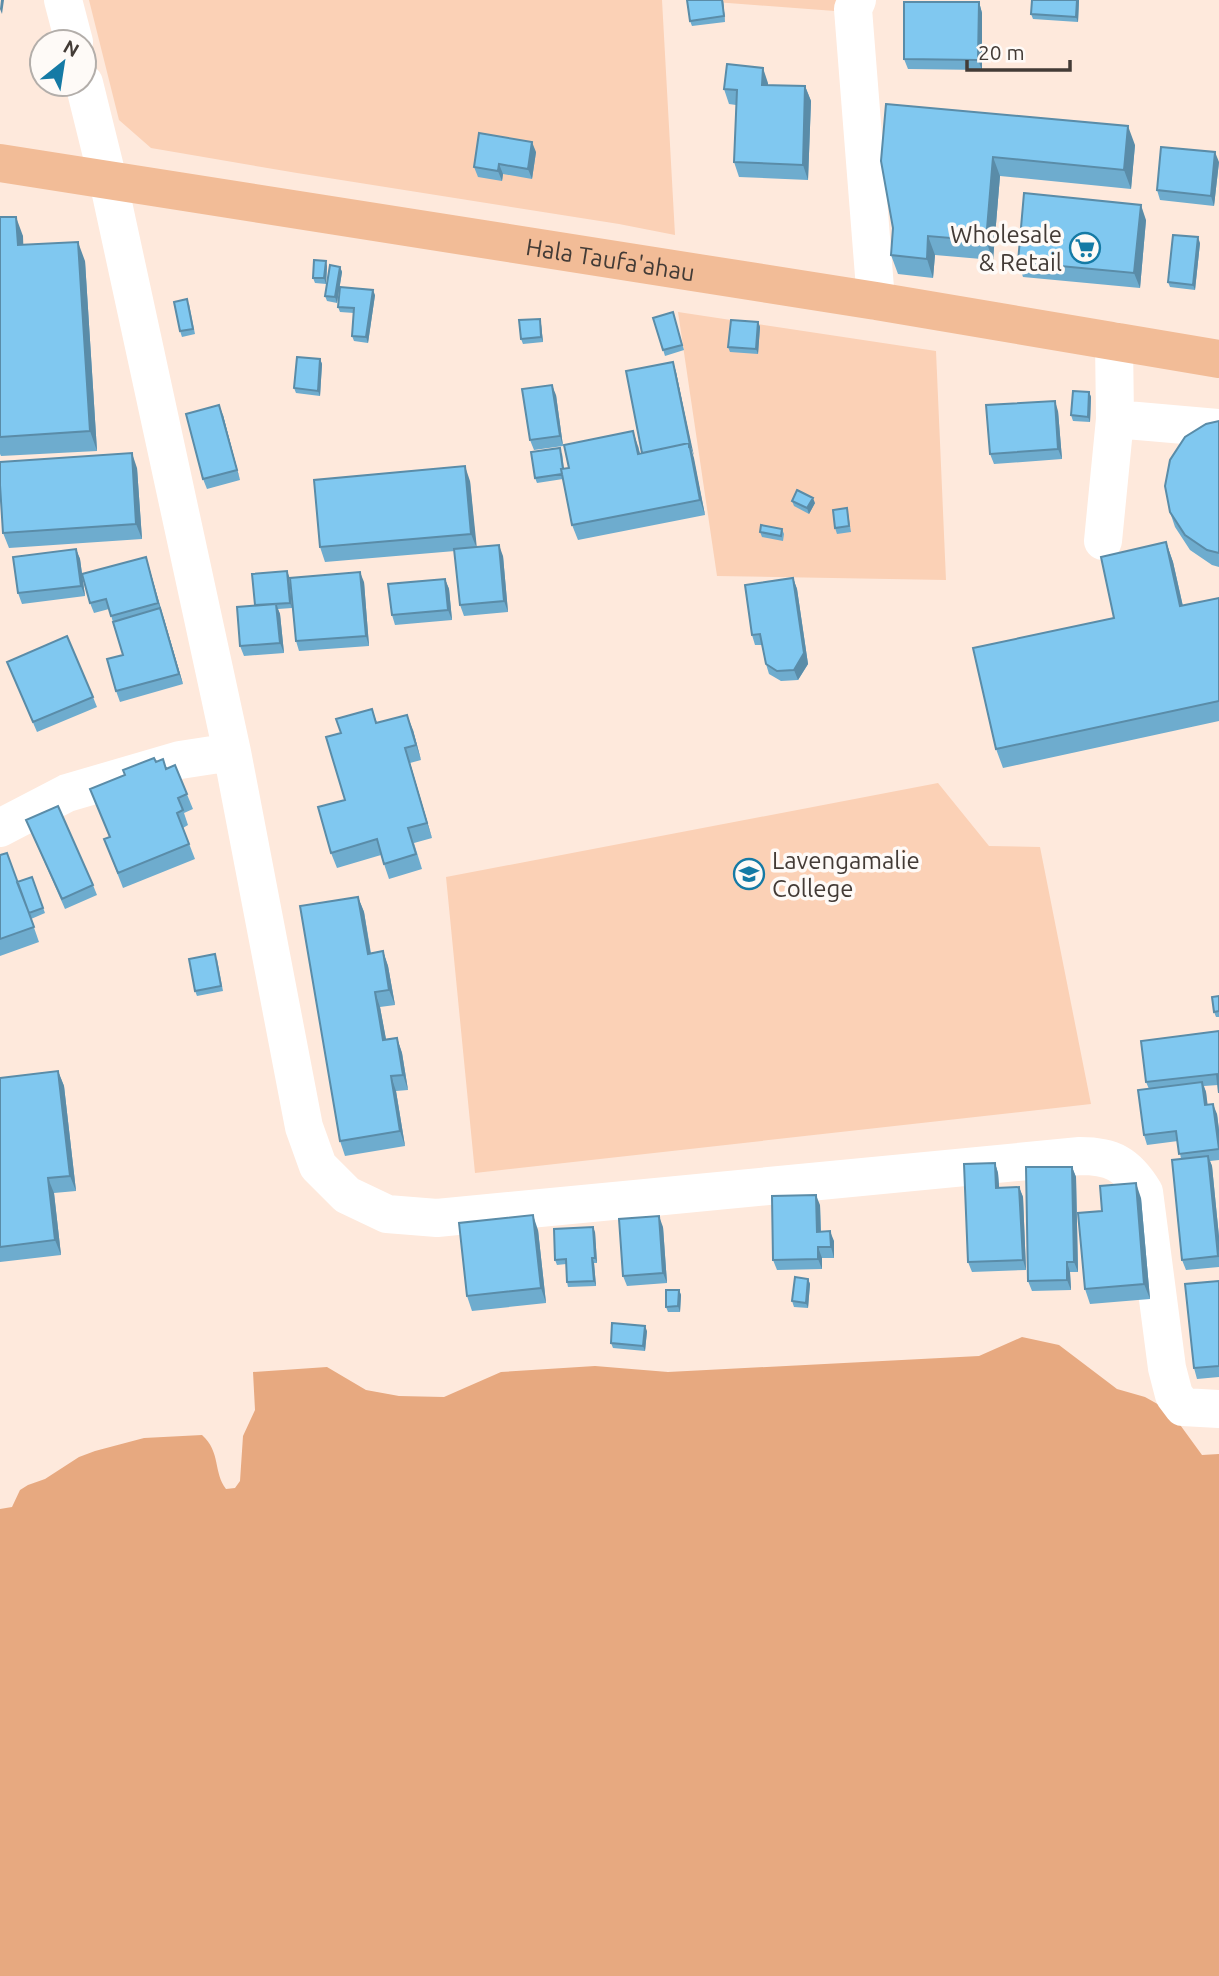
<svg xmlns="http://www.w3.org/2000/svg" width="1219" height="1976" font-family="Ubuntu,sans-serif">
	<rect width="100%" height="100%" fill="#fee9dc"/>
	<path fill="#fbd1b6" d="M89 0H662L675 235 619 224 297 173 151 148 119 120Z
		M689 0H848V12Z
		M678 312 936 351 946 580 717 576Z
		M938 783 989 846 1040 847 1091 1104 475 1173 446 877Z"/>
	<path fill="#e7a980" d="M1022 1337 1059 1345 1117 1389 1145 1397 1170 1411 1202 1455 1219 1454V1976H0V1509L12 1507 20 1490 28 1485 45 1479 79 1457 95 1451 144 1438 202 1435C221 1452 213 1472 226 1489L235 1488 240 1481 243 1436 255 1410 253 1372 327 1367 366 1390 399 1396 444 1397 501 1372 595 1366 668 1372 979 1356Z"/>
	<g fill="none" stroke-linecap="round" stroke-linejoin="round">
		<path stroke="#fff" stroke-width="38" d="M63 0 74 42
			M857 0 853 9 876 301
			M84 83 108 180 232 752 304 1127 318 1166 347 1195 387 1214 437 1218 1080 1156C1112 1156 1127 1164 1144 1192L1167 1368 1174 1395 1183 1407 1219 1409
			M1115 419 1219 428
			M1103 541 1115 419 1114 341
			M0 828 67 793 180 760 232 752"/>
		<path stroke="#f2bc97" stroke-width="38" id="s1" d="M0 163 876 301 1219 359"/>
	</g>
	<path fill="#6eacce" d="M723 0 725 22 692 26 690 21Z
		M1032 0H1079L1078 22 1033 19 1031 14Z
		M979 2 982 13V70L908 69 904 59Z
		M768 83V85L805 86 811 101 808 180 739 177 734 162 736 105 729 104 724 89Z
		M1135 145 1131 189 1000 176 993 260 935 255 933 278 898 274 891 255 893 228 881 161Z
		M536 152 532 179 503 174 502 181 478 177 474 167Z
		M1219 162 1214 206 1160 200 1157 190Z
		M0 217 23 236V245L85 261 97 451 1 456 0 454Z
		M1146 220 1140 288 1023 277 1018 262Z
		M1200 243 1195 290 1170 287 1168 282Z
		M327 266 326 284 315 283 313 278Z
		M340 267 342 272 337 303 327 301 325 296Z
		M375 295 368 343 354 341 352 336 354 313 340 312 338 307Z
		M189 304 195 334 182 337 180 331Z
		M673 312 684 350 665 356 653 318Z
		M758 322 760 327 758 354 730 352 728 347Z
		M541 324 543 342 523 344 521 339Z
		M320 359 322 364 320 396 296 393 294 388Z
		M673 362 676 372 705 515 578 540 572 525 563 479 537 483 535 478 562 453 564 469 638 446 640 453H642Z
		M1089 392 1091 397 1090 422 1073 421 1071 415Z
		M556 395 563 446 534 450 530 440Z
		M1058 411 1062 459 994 464 990 454Z
		M223 415 240 480 207 489 203 479Z
		M1219 421V567L1212 565 1190 550 1175 527 1170 512Z
		M137 468 142 539 9 548 3 533Z
		M470 481 476 547 503 556 508 612 464 616 460 605 455 551 325 562 320 547Z
		M792 501 815 503 809 514 794 506Z
		M847 508 848 513 851 532 837 534 835 528Z
		M782 529 784 534 783 541 762 537 760 532Z
		M1166 542 1173 562 1183 606 1219 598V721L1003 768 996 749 1114 618Z
		M76 549 80 559 85 596 22 604 18 593Z
		M146 557 183 684 120 702 116 691 123 655 109 609 94 613 90 603Z
		M289 576 292 608 278 609 280 614 284 653 244 656 240 646Z
		M793 578 797 589 808 664 798 680 781 681 769 674 766 664 762 645H755L752 635Z
		M445 579 449 589 452 620 395 625 392 615Z
		M364 582 369 646 299 651 296 641Z
		M7 662 93 697 97 707 37 732Z
		M372 709 377 723 413 730 421 760 410 763 432 838 414 843 422 869 389 879 381 855 337 868 331 853 345 800 341 733Z
		M156 762 166 769 175 765 193 809 184 813 188 825 183 828 195 859 123 888 104 839 110 837 90 789Z
		M26 820 93 885 97 895 65 909Z
		M0 855 17 882 32 877 45 913 31 919 39 942 0 956Z
		M358 897 364 912 371 953 383 951 388 966 395 1005 380 1007 386 1040 397 1038 402 1053 408 1090 396 1091 405 1146 345 1156 340 1141Z
		M217 959 223 991 197 996 195 991Z
		M1219 996V1017H1216L1214 1012Z
		M1219 1031 1218 1085 1204 1086 1206 1092 1207 1105 1217 1114 1219 1130V1160L1210 1161 1212 1166 1219 1237V1267L1186 1270 1182 1260 1181 1159 1178 1141 1147 1145 1144 1135 1149 1089 1146 1082Z
		M58 1071 64 1086 76 1191 54 1193 61 1255 0 1262V1078Z
		M995 1163 998 1173 999 1188 1019 1187 1023 1197 1026 1270 972 1272 968 1262Z
		M1072 1167 1076 1177 1078 1272H1070L1071 1290 1032 1291 1028 1281Z
		M1141 1198 1150 1299 1090 1304 1085 1289 1102 1211Z
		M820 1205 821 1232 834 1241V1258H822V1269L777 1270 773 1260Z
		M663 1227 667 1283 627 1286 623 1276Z
		M538 1230 546 1303 472 1311 467 1296Z
		M595 1232 597 1263H594L596 1286 568 1287 567 1282 566 1264 557 1265 555 1260Z
		M808 1279 810 1284 808 1308 794 1307 792 1301Z
		M1219 1281V1377L1197 1379 1194 1368Z
		M679 1290 681 1295 680 1312H668L666 1307Z
		M647 1331 645 1351 613 1348 611 1343Z"/>
	<path fill="#5a8ca8" d="M1 0H4L2 14 0 9Z
		M722 0H723L725 22 724 16Z
		M1077 0H1079L1078 22 1076 17Z
		M979 2 982 13V70L978 60Z
		M763 68 768 83 767 100 762 85Z
		M805 86 811 101 808 180 803 165Z
		M1128 126 1135 145 1131 189 1124 170Z
		M532 142 536 152 532 179 528 169Z
		M1215 152 1219 162 1214 206 1211 196Z
		M993 157 1000 176 993 260 986 241Z
		M499 164 503 174 502 181 498 171Z
		M1141 205 1146 220 1140 288 1134 273Z
		M16 217 23 236 24 264 18 245Z
		M928 236 935 255 933 278 927 259Z
		M1198 237 1200 243 1195 290 1193 285Z
		M78 242 85 261 97 451 90 431Z
		M326 261 327 266 326 284 324 278Z
		M340 267 342 272 337 303 335 297Z
		M373 290 375 295 368 343 366 337Z
		M540 319 541 324 543 342 541 337Z
		M758 322 760 327 758 354 756 349Z
		M320 359 322 364 320 396 318 391Z
		M673 362 676 372 694 456 690 445Z
		M552 385 556 395 563 446 560 436Z
		M1089 392 1091 397 1090 422 1088 417Z
		M1055 401 1058 411 1062 459 1058 449Z
		M219 405 223 415 240 480 237 470Z
		M633 431 638 446 643 469 638 454Z
		M689 443 694 458 705 515 700 500Z
		M132 453 137 468 142 539 136 524Z
		M465 466 470 481 477 549 471 534Z
		M813 498 815 503 809 514 807 508Z
		M1166 542 1173 562 1187 625 1180 606Z
		M499 545 503 556 508 612 504 601Z
		M76 549 80 559 85 596 81 586Z
		M146 557 149 567 162 613 158 603Z
		M287 571 289 576 292 608 290 603Z
		M360 572 364 582 369 646 366 636Z
		M793 578 797 589 808 664 798 680 794 670Z
		M445 579 449 589 452 620 448 610Z
		M276 604 280 614 284 653 280 643Z
		M160 608 164 619 183 684 179 674Z
		M407 715 413 730 421 760 416 745Z
		M405 748 410 763 432 838 427 823Z
		M358 897 364 912 373 969 368 954Z
		M383 951 388 966 395 1005 389 990Z
		M375 992 380 1007 389 1055 383 1040Z
		M397 1038 402 1053 408 1090 403 1075Z
		M58 1071 64 1086 76 1191 70 1176Z
		M391 1076 396 1091 405 1146 400 1131Z
		M1202 1082 1206 1092 1209 1115 1205 1105Z
		M1213 1104 1217 1114 1219 1130V1147Z
		M1208 1156 1212 1166 1219 1237V1258Z
		M995 1163 998 1173 1000 1198 996 1188Z
		M1072 1167 1076 1177 1078 1272 1074 1262Z
		M48 1178 54 1193 61 1255 55 1240Z
		M1136 1183 1141 1198 1150 1299 1144 1284Z
		M1019 1187 1023 1197 1026 1270 1023 1260Z
		M816 1195 820 1205 821 1242 817 1232Z
		M533 1215 538 1230 546 1303 541 1288Z
		M659 1216 663 1227 667 1283 663 1273Z
		M593 1227 595 1232 597 1263 595 1258Z
		M830 1231 834 1241V1258L831 1247Z
		M818 1247 822 1258V1269L818 1259Z
		M592 1258 594 1263 596 1286 594 1281Z
		M1067 1262 1070 1272 1071 1290 1067 1280Z
		M808 1279 810 1284 808 1308 806 1303Z
		M679 1290 681 1295 680 1312 678 1306Z
		M645 1326 647 1331 645 1351 643 1346Z"/>
	<path fill="#80c8f0" stroke="#5a8ca8" stroke-width="2" d="M687 0H722L724 16 690 21Z
		M1032 0H1077L1076 17 1031 14Z
		M904 2H979L978 60 904 59Z
		M727 64 763 68 762 85 805 86 803 165 734 162 737 90 724 89Z
		M886 104 1128 126 1124 170 993 157 986 241 928 236 927 259 891 255 893 228 881 161Z
		M479 133 532 142 528 169 499 164 498 171 474 167Z
		M1161 147 1215 152 1211 196 1157 190Z
		M1024 193 1141 205 1134 273 1018 262Z
		M0 217H16L18 245 78 242 90 431 0 437Z
		M1173 235 1198 237 1193 285 1168 282Z
		M314 260 326 261 324 278H313Z
		M330 265 340 267 335 297 325 296Z
		M340 287 373 290 366 337 352 336 354 308 338 307Z
		M187 299 193 329 180 331 174 302Z
		M673 312 682 345 663 350 653 318Z
		M540 319 541 337 521 339 519 320Z
		M731 320 758 322 756 349 728 347Z
		M297 357 320 359 318 391 294 388Z
		M673 362 690 445 689 446V443L642 453 626 371Z
		M552 385 560 436 530 440 522 389Z
		M1073 391 1089 392 1088 417 1071 415Z
		M1055 401 1058 449 990 454 986 405Z
		M219 405 237 470 203 479 186 414Z
		M1219 421V553L1207 550 1185 535 1170 512 1165 486 1170 460 1185 437 1206 424Z
		M633 431 638 454 689 443 700 500 572 525 561 469 569 468 564 445Z
		M560 448 563 469H561L562 474 535 478 531 452Z
		M132 453 136 524 3 533 0 485V462Z
		M465 466 471 534 320 547 314 480Z
		M797 490 813 498 807 508 792 501Z
		M847 508 849 526 835 528 833 510Z
		M761 525 782 529 781 536 760 532Z
		M1166 542 1180 606 1219 598V701L996 749 973 648 1114 618 1101 557Z
		M499 545 504 601 460 605 454 549Z
		M76 549 81 586 18 593 13 557Z
		M146 557 158 603 111 616 106 599 90 603 82 574Z
		M287 571 290 603 255 605 252 574Z
		M360 572 366 636 296 641 290 578Z
		M793 578 804 653 794 670 777 671 766 664 760 634 752 635 745 585Z
		M445 579 448 610 392 615 388 584Z
		M276 604 280 643 240 646 237 607Z
		M160 608 179 674 116 691 107 659 123 655 113 622Z
		M67 636 93 697 33 722 7 662Z
		M372 709 376 723 407 715 416 745 405 748 427 823 408 828 416 854 384 864 377 839 331 853 318 807 345 800 326 737 341 733 336 719Z
		M154 758 156 762 163 759 166 769 175 765 187 794 178 798 183 810 177 813 189 844 118 873 104 839 110 837 90 789 125 775 123 770Z
		M58 806 93 885 62 899 26 820Z
		M7 853 34 927 0 939V855Z
		M32 877 43 908 29 913 17 882Z
		M358 897 368 954 383 951 389 990 375 992 383 1040 397 1038 403 1075 391 1076 400 1131 340 1141 300 906Z
		M215 954 221 986 195 991 189 959Z
		M1219 996V1011L1214 1012 1212 997Z
		M1219 1031V1093L1217 1074 1146 1082 1141 1041Z
		M58 1071 70 1176 48 1178 55 1240 0 1247V1078Z
		M1202 1082 1205 1105 1213 1104 1219 1149 1179 1154 1176 1131 1144 1135 1138 1090Z
		M1208 1156 1218 1256 1182 1260 1172 1160Z
		M995 1163 996 1188 1019 1187 1023 1260 968 1262 964 1164Z
		M1026 1167H1072L1074 1262H1067V1280L1028 1281Z
		M1136 1183 1144 1284 1085 1289 1078 1213 1102 1211 1100 1186Z
		M816 1195 817 1232 830 1231 831 1247H818V1259L773 1260 772 1196Z
		M533 1215 541 1288 467 1296 459 1223Z
		M659 1216 663 1273 623 1276 619 1219Z
		M593 1227 595 1258H592L594 1281 567 1282 566 1259 555 1260 554 1229Z
		M795 1277 808 1279 806 1303 792 1301Z
		M1219 1281V1366L1194 1368 1185 1284Z
		M666 1290H679L678 1306 666 1307Z
		M612 1323 645 1326 643 1346 611 1343Z"/>
	<defs>
		<g id="supermarket-ring" transform="scale(1.575)"><circle r="9.5" fill="#fefaf7" stroke="#157aa5" stroke-width="1.5"/><path d="M-6-5.5h2.5l.6 2H6L4.5 2H-2.5L-4.4-4H-6ZM-1.5 3.2a1.3 1.3 0 1 0 .1 0ZM3 3.2a1.3 1.3 0 1 0 .1 0Z" fill="#157aa5"/></g>
		<g id="school-ring" transform="scale(1.575)"><circle r="9.5" fill="#fefaf7" stroke="#157aa5" stroke-width="1.5"/><path d="M0-5L7-2L0 1L-7-2ZM-4 1L0 2.5L4 1V4Q0 6-4 4Z" fill="#157aa5"/></g>
	</defs>
	<g fill-rule="evenodd">
		<use href="#supermarket-ring" x="1085" y="248"/>
		<use href="#school-ring" x="749" y="874"/>
	</g>
	<g text-anchor="middle" dominant-baseline="central" stroke-width="7" stroke-linejoin="round" paint-order="stroke">
		<g font-size="24" fill="#433b36" stroke="#fefaf7" text-anchor="end">
			<text x="1062" y="234">Wholesale<tspan x="1062" dy="28">&amp; Retail</tspan></text>
			<text x="772" y="860" text-anchor="start">Lavengamalie<tspan x="772" dy="28">College</tspan></text>
		</g>
		<g font-size="24" fill="#433b36" stroke="#fefaf7">
			<text stroke="none"><textPath href="#s1" startOffset="618">Hala Taufa'ahau</textPath></text>
		</g>
	</g>
	<g transform="translate(63 63) rotate(30)"><circle r="33" fill="#fefaf7" stroke="#b3aeaa" stroke-width="2"/>
	<path d="M0-5L12 26L0 18L-12 26Z" fill="#157aa5"/>
	<text y="-10" font-size="19" font-weight="bold" text-anchor="middle" fill="#433b36">N</text>
	</g>
	<path d="M967 60v10h103v-10" fill="none" stroke="#433b36" stroke-width="3.5"/>
	<text x="978" y="60" font-size="21" fill="#433b36" stroke="#fefaf7" stroke-width="5" paint-order="stroke">20 m</text>
</svg>
